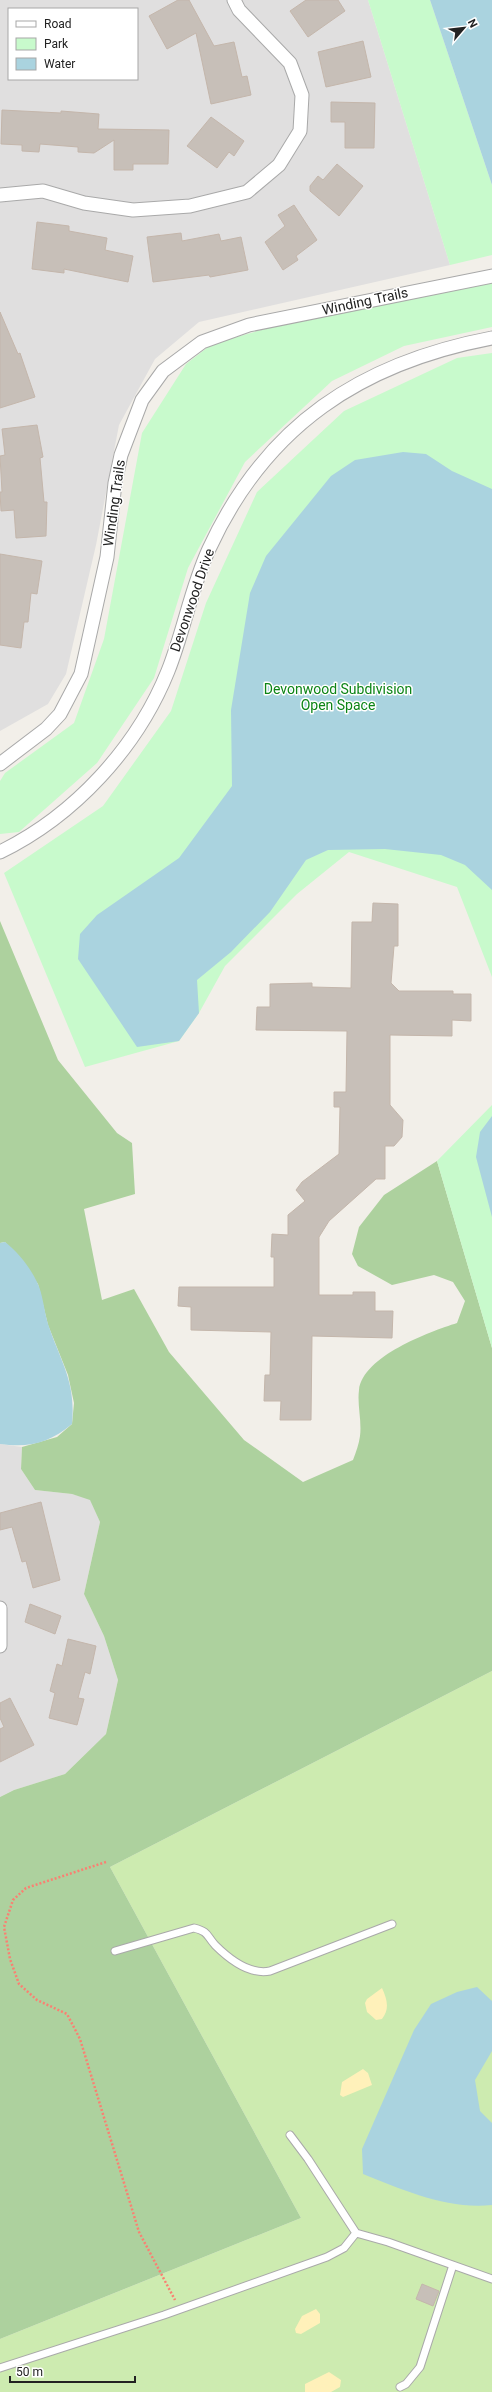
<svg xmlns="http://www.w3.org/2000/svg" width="492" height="2392" font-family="Roboto,sans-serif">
	<rect width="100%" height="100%" fill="#f2efe9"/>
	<path fill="#e0dfdf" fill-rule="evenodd" d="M0 0H368L450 265 199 322 155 359 119 425 96 545 66 674 48 704 0 731ZM9 9H137V79H9Z
		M0 1444 22 1447 21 1469 35 1490 72 1494 90 1499 100 1522 84 1594 104 1636 118 1680 106 1734 65 1774 14 1790 0 1797Z"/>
	<path fill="#cdebb0" d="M492 1671V2392H0V2339L301 2218 110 1867Z"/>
	<path fill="#add19e" d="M0 921 58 1060 117 1133 132 1143 135 1194 84 1209 102 1300 134 1289 169 1352 244 1440 303 1482 353 1460C356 1452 359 1444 360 1436 362 1421 357 1405 359 1390 363 1356 429 1332 457 1323L465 1301 453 1282 434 1275 392 1285 358 1266 352 1254 359 1227 384 1195 437 1161 492 1348V1671L110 1867 301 2218 0 2339V1797L14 1790 65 1774 106 1734 118 1680 104 1636 84 1594 100 1522 90 1500 72 1494 35 1490 21 1469 22 1447 57 1437 72 1424 74 1403 68 1375 48 1325 38 1284 5 1242 0 1243Z"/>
	<path fill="#fff1ba" d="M382 1988C387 1999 390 2009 382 2019L376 2020 367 2012 365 2003 367 1999Z
		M363 2069 368 2073 372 2085 343 2097 340 2095 342 2082Z
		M316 2309 320 2314V2323L301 2334 296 2333 295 2329 302 2316Z
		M329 2372 341 2380 340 2387 331 2392H305V2384Z"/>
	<path fill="#c8facc" d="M368 0H430L492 185V255L450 265Z
		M492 280V327L404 346 332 381 245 462 188 568 154 678 97 763 19 832 0 834V781L5 773 74 723 104 639 142 433 186 364 212 344 303 318Z
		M492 353V977L457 887 349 852 297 894 225 966 199 1013 179 1041 85 1067 4 873 103 806 171 711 206 603 257 492 344 411 457 358Z
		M492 1105V1348L437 1161Z"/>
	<path fill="#aad3df" d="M430 0H492V185Z
		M403 452 426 454 452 471 492 489V890L465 865 441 855 385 849 328 850 306 860 270 912 231 952 197 980 199 1013 179 1041 137 1047 78 959 80 934 97 915 179 858 232 786 231 710 250 593 266 556 331 476 355 460Z
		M492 1116V1217L476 1157 480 1132Z
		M5 1242C19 1253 29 1266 37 1282 43 1294 44 1311 48 1324 61 1363 76 1381 72 1424 49 1443 30 1448 0 1444V1243Z
		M477 1987 492 2001V2051L475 2080 480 2111 492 2123V2205C448 2210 403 2190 363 2174L362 2149 414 2030 431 2004 457 1992Z"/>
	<path fill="#c7bfb8" stroke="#c4b6ab" d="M178 0H189L214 46 234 42 242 77 247 76 251 95 211 104 196 33 167 49 149 16Z
		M306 0H338L345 11 308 37 290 11Z
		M363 41 371 77 326 87 318 52Z
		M331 102 375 103 374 148H345V122H331Z
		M2 110 61 113V111L99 114 98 129 169 130 168 164H133V170H114V140L94 153 78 152V147L40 144 39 152 22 151V145L1 144Z
		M211 117 244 141 234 156 229 152 217 168 187 146Z
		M337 164 363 186 339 216 310 191V186L318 176 323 180Z
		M294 205 317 240 296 256 298 260 283 270 265 242 285 226 278 215Z
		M37 222 69 226V231L107 238 105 250 133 256 128 282 64 269V273L32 269Z
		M181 233 182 241 219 234 221 241 241 237 248 270 210 277 209 275 153 282 147 237Z
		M0 312 18 354 20 353 35 397 0 408Z
		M37 425 43 457 40 458 44 502H47L46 536 16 538 14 510 1 511 0 492H2L0 456 5 455 2 429Z
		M0 554 42 561 37 594 31 593 28 622H24L21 648 0 645Z
		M373 903 398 904V946H394L391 983 399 991H453V994H471V1021L452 1020V1036L390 1035V1105L403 1120 402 1137 394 1146H385V1179H376L329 1221 319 1237V1295H353V1292H375V1311H393L392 1338 312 1336 311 1420H280L281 1401H264L265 1375H270L271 1332 191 1330V1307L178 1306 179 1287H274V1257H271L272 1234 288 1235V1215L305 1201 296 1190 302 1182 339 1154 340 1107H334V1092H346L347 1031 256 1030 257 1007H270V984L312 983V987L351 988 352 922H372Z
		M41 1502 60 1580 33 1588 26 1561 22 1562 12 1527 0 1530V1513Z
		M30 1604 61 1616 55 1634 25 1622Z
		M68 1639 96 1646 90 1674 85 1672 78 1698 84 1699 77 1725 49 1718 55 1693 50 1691 57 1664 62 1666Z
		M10 1698 34 1745 0 1762V1729L4 1727 0 1718V1703Z
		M422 2284 439 2291 433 2306 416 2299Z"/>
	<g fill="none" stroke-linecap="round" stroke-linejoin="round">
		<g stroke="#a9a9a9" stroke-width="9">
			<path id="service" d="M115 1951 194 1928C209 1932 206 1935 215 1945 229 1959 250 1975 270 1971L392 1924
				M290 2135 308 2159 356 2233
				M0 2368 164 2315 327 2257 344 2248 356 2233 388 2242 492 2279
				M400 2387 406 2384 420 2367 453 2265"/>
		</g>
		<g stroke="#a9a9a9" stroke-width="15">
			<path id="minor" d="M0 195 43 191 84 203 133 210 190 206 247 192 279 165 300 131 302 95 290 63 239 10 234 0
				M0 764 46 729 60 714 81 674 107 557 115 483 121 455 142 400 163 371 202 342 249 325 492 276
				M0 852C74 816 137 748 168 671 184 631 191 588 209 549 266 425 361 363 492 338
				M0 1608V1646"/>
		</g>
		<path stroke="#fa8072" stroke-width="2.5" stroke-dasharray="2 2" stroke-linecap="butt" d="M106 1862 26 1888 13 1900 4 1927 10 1959 19 1984 37 2000 67 2014 80 2039 139 2232 175 2300"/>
		<use href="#service" stroke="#fff" stroke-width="7"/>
		<use href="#minor" stroke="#fff" stroke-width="13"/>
	</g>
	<g text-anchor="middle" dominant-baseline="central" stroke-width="3" stroke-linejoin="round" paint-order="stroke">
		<g font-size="14" fill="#222" stroke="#fff">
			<text transform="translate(365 301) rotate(-12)">Winding Trails</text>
			<text transform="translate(114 503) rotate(-82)">Winding Trails</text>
			<text transform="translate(192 600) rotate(-71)">Devonwood Drive</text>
		</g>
		<g font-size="14" fill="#0c8416" stroke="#fff">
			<text x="338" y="689">Devonwood Subdivision<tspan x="338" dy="16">Open Space</tspan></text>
		</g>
	</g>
	<rect x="8" y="8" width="130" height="72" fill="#ffffff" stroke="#a7a7a7"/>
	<rect x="16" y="21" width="20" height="6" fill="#ffffff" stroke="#a7a7a7"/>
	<text x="44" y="28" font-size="12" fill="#222222">Road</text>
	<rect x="16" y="38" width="20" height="12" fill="#c8facc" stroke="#a7a7a7"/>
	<text x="44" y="48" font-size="12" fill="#222222">Park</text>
	<rect x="16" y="58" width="20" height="12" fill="#aad3df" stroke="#a7a7a7"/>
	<text x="44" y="68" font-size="12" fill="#222222">Water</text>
	<g transform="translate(464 28) rotate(62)" stroke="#ffffff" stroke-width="3" paint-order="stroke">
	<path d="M0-3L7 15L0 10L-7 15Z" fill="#222222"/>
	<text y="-6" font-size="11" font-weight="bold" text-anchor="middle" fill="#222222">N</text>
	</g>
	<path d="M10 2376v6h125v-6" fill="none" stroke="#222222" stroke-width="2"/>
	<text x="16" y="2376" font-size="12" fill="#222222" stroke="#ffffff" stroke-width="3" paint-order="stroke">50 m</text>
</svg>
